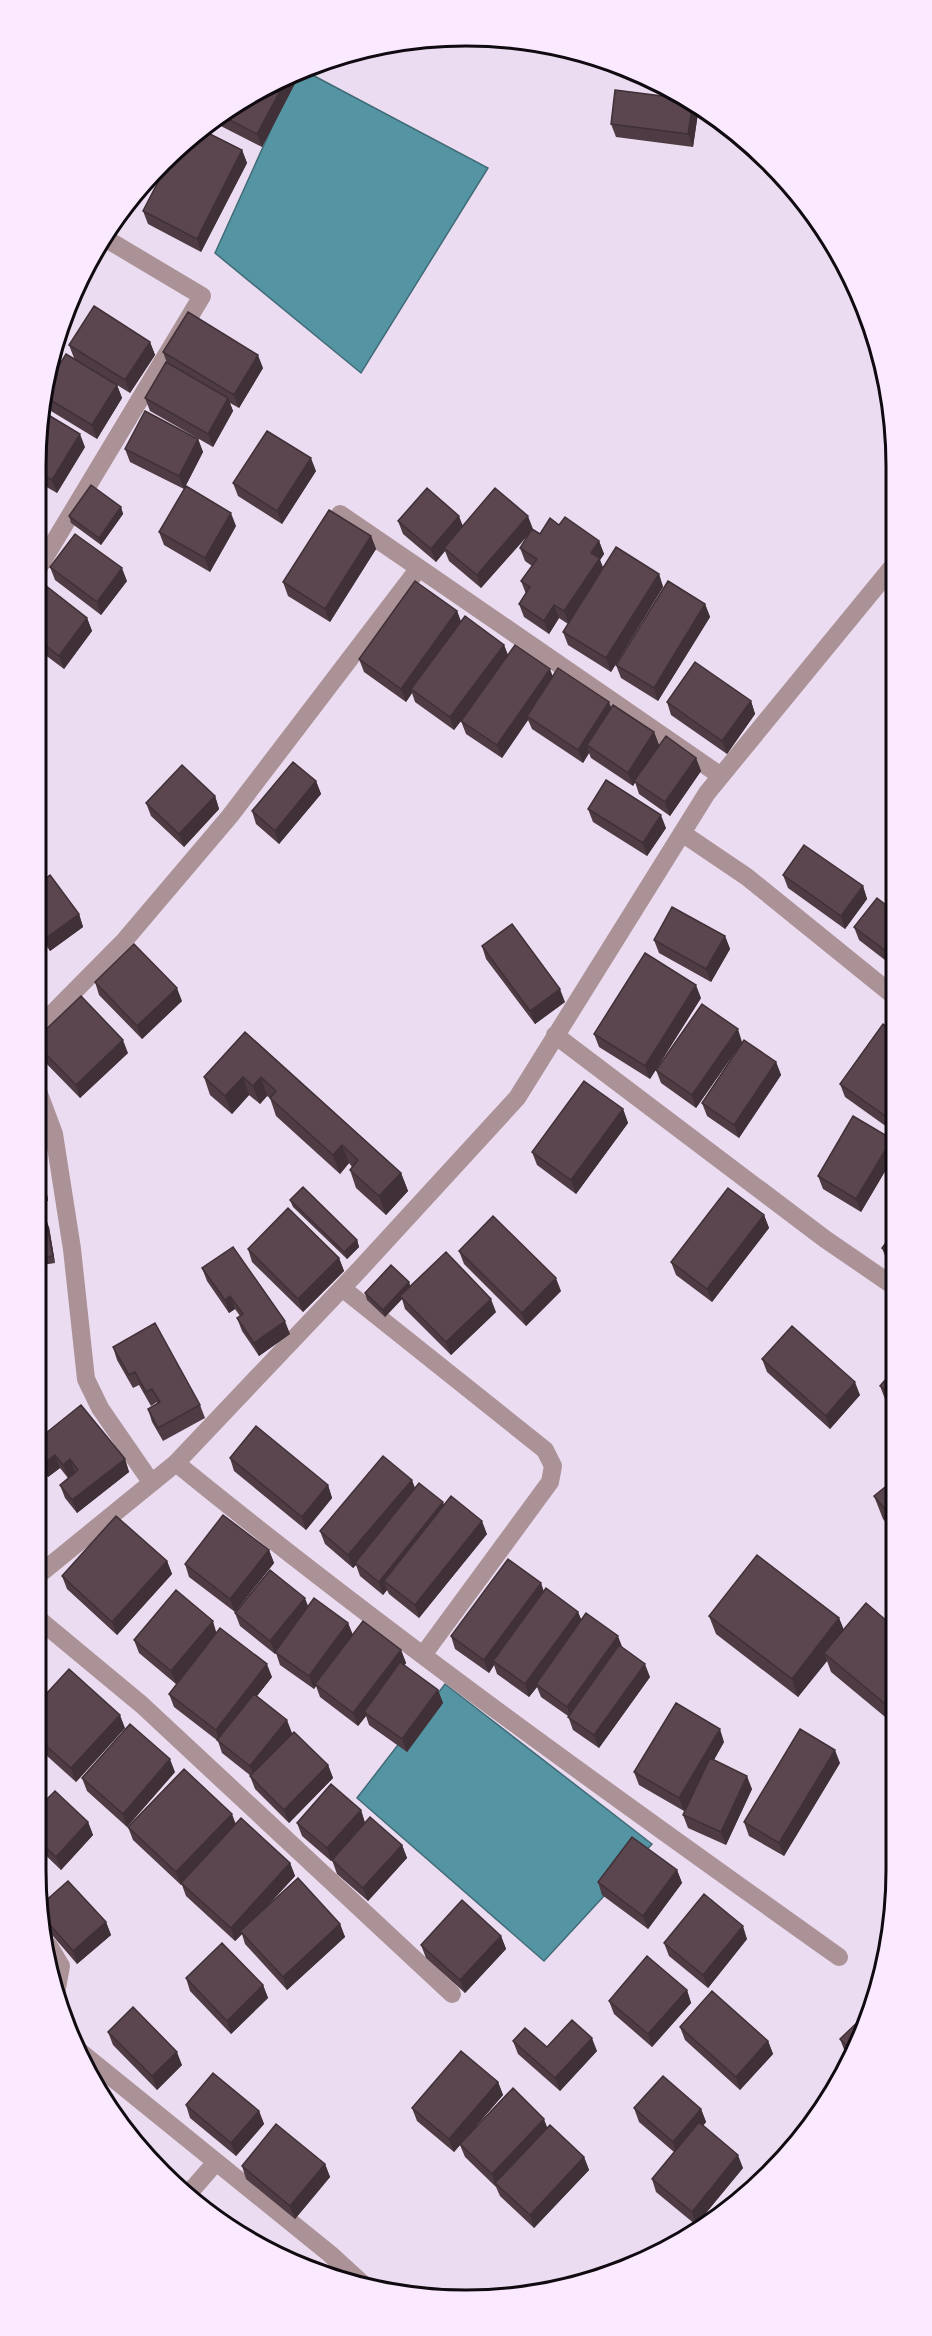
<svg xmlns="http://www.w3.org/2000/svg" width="932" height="2336" font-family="Lato,sans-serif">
	<rect width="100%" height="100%" fill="#ecdcf1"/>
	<path fill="#5595a3" stroke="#406b77" stroke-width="1.5" d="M303 70 488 168 361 373 215 253 297 72Z
		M445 1684 652 1844 544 1961 357 1798Z"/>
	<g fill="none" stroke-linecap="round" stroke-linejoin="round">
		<path stroke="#ab9297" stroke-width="18" d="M340 514 419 568
			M36 572 202 296 103 237
			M682 833 747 877 894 996
			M36 1030 124 941 230 816 419 568 721 776
			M555 1035 825 1239 895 1287
			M36 1086 54 1134 72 1249 86 1379 100 1408 151 1482
			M342 1288 545 1450 553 1466 550 1482 423 1655
			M176 1463C390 1637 614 1797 839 1957
			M36 1577 176 1463 361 1268 517 1098 707 793 893 566
			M36 1617 142 1705 452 1994
			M49 1946 61 1966 56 1994
			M78 2050 330 2254 365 2286
			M190 2192 216 2162"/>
	</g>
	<path fill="#4e3b43" d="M302 70 262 147 211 121 276 81Z
		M698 113 693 147 616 137 611 124Z
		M242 150 247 163 201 252 148 224 143 211Z
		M150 342 155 355 130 393 117 385 122 398 97 439 46 408 50 380 74 358 69 345Z
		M163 352 263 368 239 408 230 403 233 411 213 447 150 411 145 398 167 363Z
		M198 439 203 452 184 489 130 462 125 449Z
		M85 447 57 493 36 481V466Z
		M316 471 282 524 238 496 233 483Z
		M121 507 123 514 101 545 71 523 69 516Z
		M398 521 463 526 533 529 540 534 559 525 599 541 604 554 600 560 603 567 659 574 663 587 611 672 568 645 563 632 568 624 559 618 549 634 524 617 519 604 526 594 521 581 532 566 525 561 520 548 531 532 481 588 449 561 445 551 436 562 403 534Z
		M236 526 210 572 164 545 159 532Z
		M371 536 376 549 330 622 288 596 283 582Z
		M50 567 127 581 101 615 55 580Z
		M36 578 87 618 92 631 64 669 36 648Z
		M705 604 710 617 658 701 621 678 616 665Z
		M457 611 461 622 504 645 508 655 553 677 611 707 654 732 659 745 696 758 701 771 670 816 639 794 635 782 633 786 591 758 589 753 583 763 532 729 528 720 502 758 466 734 461 721 454 730 415 702 412 693 406 702 364 672 359 659Z
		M751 701 755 714 727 754 671 715 667 702Z
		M316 781 321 794 279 844 256 824 252 811Z
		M215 796 219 809 184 847 151 816 146 803Z
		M588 809 666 828 647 856 593 822Z
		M36 850 40 859 36 861Z
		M783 875 863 886 867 899 845 929 788 888Z
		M36 886 79 914 83 927 50 951 36 932Z
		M894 911V967L859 940 854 927Z
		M725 936 730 949 711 982 659 953 654 940Z
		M482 946 565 1002 535 1024 486 959Z
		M95 982 182 1001 142 1039 99 995Z
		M701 998 650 1079 599 1047 594 1034Z
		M245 1032 401 1173 408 1191 386 1215 356 1188 350 1170 352 1167 349 1163 340 1174 276 1116 270 1098 267 1096 260 1104 249 1095 232 1114 210 1095 204 1077Z
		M894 1032V1132L845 1097 840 1084Z
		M36 1039 128 1053 80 1098 38 1055 36 1049Z
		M742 1042 776 1062 781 1075 739 1138 707 1116 702 1103 736 1051 696 1108 661 1083 656 1070Z
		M623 1109 628 1123 576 1194 537 1165 532 1152Z
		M36 1143 41 1156 48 1201 36 1203Z
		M894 1146V1156L861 1212 823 1189 818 1176Z
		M290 1200 357 1240 359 1247 347 1259 293 1207Z
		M764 1215 769 1228 712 1302 676 1275 671 1262Z
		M36 1222 49 1227 55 1263 36 1266Z
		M894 1232V1267L887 1261 882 1248Z
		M248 1249 339 1258 344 1271 303 1312 252 1262Z
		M459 1251 561 1291 526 1326 464 1264Z
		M202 1268 290 1334 259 1356 242 1331 237 1318 240 1316 235 1309 229 1313 207 1281Z
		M409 1282 410 1287 496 1312 451 1355 405 1309 402 1299 385 1317 367 1300 365 1293Z
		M113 1347 200 1405 205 1418 163 1441 152 1422 148 1409 157 1404V1402L151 1406 139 1385 133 1388 117 1360Z
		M762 1359 860 1395 830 1429 767 1372Z
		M895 1369V1407L885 1399 880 1386Z
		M36 1441 125 1459 129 1472 77 1513 65 1498 60 1485 75 1473 68 1478 60 1468 48 1477 36 1462Z
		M230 1458 328 1485 332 1498 306 1530 234 1471Z
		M895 1479V1534L883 1519 874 1496Z
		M415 1488 444 1505 487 1534 419 1618 389 1594 387 1590 383 1595 360 1576 356 1565 353 1568 325 1544 320 1531Z
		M269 1550 274 1563 235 1612 189 1577 185 1564Z
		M167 1561 172 1574 117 1635 67 1589 62 1576Z
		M541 1583 544 1592 578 1612 581 1619 622 1648 650 1677 599 1748 573 1730 568 1716 541 1697 537 1687 529 1697 497 1674 494 1665 489 1673 455 1649 451 1636Z
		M308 1606 348 1623 353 1635 401 1650 406 1663 404 1666 438 1690 443 1703 407 1752 369 1725 366 1716 358 1726 320 1697 316 1686 314 1689 280 1665 276 1653 275 1654 240 1626 235 1613Z
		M709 1616 839 1618 844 1630 895 1628 896 1726 831 1672 827 1661 798 1697 716 1634Z
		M217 1633 272 1677 257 1696 292 1733 285 1742 328 1765 333 1778 289 1823 255 1789 250 1776H251L222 1753 218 1741 174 1707 169 1694 194 1662 176 1684 139 1653 134 1640Z
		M36 1705 125 1728 76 1782 36 1746Z
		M724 1742 714 1760 752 1789 726 1845 688 1828 683 1815 689 1803 684 1811 639 1785 634 1772Z
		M840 1763 784 1856 749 1836 744 1822Z
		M175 1772 127 1827 87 1791 82 1778Z
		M36 1810 88 1822 93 1835 61 1870 36 1846Z
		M361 1810 365 1823 331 1861 302 1836 297 1823Z
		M236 1823 290 1863 295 1876 266 1907 340 1924 345 1937 287 1990 245 1944 242 1934 235 1941 186 1896 182 1885H181L133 1840 128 1827Z
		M402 1845 407 1858 368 1901 337 1874 332 1860Z
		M677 1870 682 1883 648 1929 602 1895 598 1882Z
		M42 1904 106 1922 111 1935 77 1964 46 1928Z
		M501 1936 506 1949 465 1993 426 1958 421 1945Z
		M747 1939 708 1988 669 1956 664 1943Z
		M186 1978 263 1985 268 1998 231 2034 190 1991Z
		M687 1990 691 2003 652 2047 614 2014 609 2001Z
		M868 2018 848 2055 845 2052 840 2039Z
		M680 2027 768 2041 773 2054 740 2090 685 2040Z
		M108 2032 182 2065 157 2090 113 2045Z
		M513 2041 547 2047 597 2051 560 2091 518 2054Z
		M498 2082 503 2095 476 2126 547 2127 584 2157 589 2170 534 2228 500 2196 496 2187 465 2157 460 2145 454 2152 417 2121 412 2108Z
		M186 2105 259 2111 264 2124 236 2156 190 2118Z
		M634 2108 701 2109 706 2122 703 2126 743 2168 696 2225 656 2192 652 2179 674 2152 639 2122Z
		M325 2164 330 2177 295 2219 246 2179 242 2166Z"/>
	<path fill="#403037" d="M302 70 262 147 257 134 288 76Z
		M693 102 694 103 698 113 693 147 688 134Z
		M242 150 247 163 201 252 197 239Z
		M150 342 155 355 130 393 125 380Z
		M258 355 263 368 239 408 234 395Z
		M117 385 122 398 97 439 92 425Z
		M228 398 233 411 213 447 208 434Z
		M80 434 85 447 57 493 52 480Z
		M198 439 203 452 184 489 179 476Z
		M311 458 316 471 282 524 277 511Z
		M121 507 123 514 101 545 99 538Z
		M231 513 236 526 210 572 205 558Z
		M459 516 464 529 444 548 445 551 436 562 431 549Z
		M528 516 533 529 481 588 477 575Z
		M371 536 376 549 330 622 325 609Z
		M599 541 604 554 600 560 604 571 569 624 564 611 591 553Z
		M122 568 127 581 101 615 97 602Z
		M659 574 663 587 611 672 606 658Z
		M705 604 710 617 658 701 654 688Z
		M554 605 559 618 549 634 544 621Z
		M457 611 462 624 411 689 412 693 406 702 401 689Z
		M87 618 92 631 64 669 59 656Z
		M504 645 509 658 454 730 450 717Z
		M550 669 555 682 527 716 528 720 502 758 497 745Z
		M36 688 41 702 36 709Z
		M751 701 755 714 727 754 722 741Z
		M609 702 614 715 587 745 589 753 583 763 578 750Z
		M654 732 659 745 633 786 628 773Z
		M696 758 701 771 670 816 665 802Z
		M316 781 321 794 279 844 275 831Z
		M215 796 219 809 184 847 179 834Z
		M661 815 666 828 647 856 643 843Z
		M863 886 867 899 845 929 841 916Z
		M79 914 83 927 50 951 46 938Z
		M725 936 730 949 711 982 706 969Z
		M696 985 701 998 650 1079 645 1066Z
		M177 988 182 1001 142 1039 137 1026Z
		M560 989 565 1002 535 1024 530 1011Z
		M738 1029 742 1042 696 1108 692 1095Z
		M123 1040 128 1053 80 1098 76 1085Z
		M776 1062 781 1075 739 1138 734 1125Z
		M243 1077 249 1095 232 1114 225 1096Z
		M261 1077 267 1096 260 1104 253 1086Z
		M623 1109 628 1123 576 1194 571 1180Z
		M892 1139 894 1146V1156L861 1212 856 1199Z
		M36 1143 41 1156 48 1201 43 1188Z
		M342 1145 349 1163 340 1174 333 1155Z
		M401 1173 408 1191 386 1215 379 1196Z
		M764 1215 769 1228 712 1302 707 1289Z
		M46 1220 49 1227 55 1263 53 1256Z
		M357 1240 359 1247 347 1259 344 1252Z
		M339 1258 344 1271 303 1312 298 1299Z
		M556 1278 561 1291 526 1326 522 1313Z
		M409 1282 411 1289 400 1296 402 1299 385 1317 383 1310Z
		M230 1296 235 1309 229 1313 225 1300Z
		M491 1299 496 1312 451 1355 446 1342Z
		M285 1321 290 1334 259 1356 254 1343Z
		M855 1382 860 1395 830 1429 826 1416Z
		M55 1455 60 1468 48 1477 43 1464Z
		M70 1459 75 1473 68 1478 63 1465Z
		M125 1459 129 1472 77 1513 72 1500Z
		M412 1480 417 1493 355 1563 356 1565 353 1568 348 1555Z
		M42 1482 47 1495 36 1503V1486Z
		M328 1485 332 1498 306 1530 302 1517Z
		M443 1502 448 1515 384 1581 387 1590 383 1595 379 1582Z
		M482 1521 487 1534 419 1618 415 1605Z
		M269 1550 274 1563 235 1612 230 1599Z
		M167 1561 172 1574 117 1635 112 1622Z
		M541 1583 545 1596 493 1661 494 1665 489 1673 484 1660Z
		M305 1598 310 1611 275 1654 270 1641Z
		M578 1612 583 1625 536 1684 537 1687 529 1697 525 1684Z
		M839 1618 846 1636 824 1653 827 1661 798 1697 792 1679Z
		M213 1621 217 1635 176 1684 171 1671Z
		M348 1623 353 1636 315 1684 316 1686 314 1689 309 1676Z
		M618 1636 623 1649 572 1720 567 1707Z
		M401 1650 406 1663 367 1714 364 1712 366 1716 358 1726 353 1713Z
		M267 1664 272 1677 220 1743 216 1730Z
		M645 1664 650 1677 599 1748 594 1735Z
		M438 1690 443 1703 407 1752 402 1739Z
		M120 1715 125 1728 76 1782 71 1768Z
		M287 1720 292 1733 255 1779 250 1766Z
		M720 1729 724 1742 684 1811 679 1798Z
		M835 1750 840 1763 784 1856 779 1843Z
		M170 1759 175 1772 127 1827 123 1814Z
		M328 1765 333 1778 289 1823 284 1810Z
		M747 1776 752 1789 726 1845 721 1832Z
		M361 1810 365 1823 331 1861 327 1848Z
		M232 1814 237 1827 181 1883V1885L176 1872Z
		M88 1822 93 1835 61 1870 56 1857Z
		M402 1845 407 1858 368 1901 363 1888Z
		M290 1863 295 1876 243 1933 240 1931 242 1934 235 1941 231 1928Z
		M677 1870 682 1883 648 1929 643 1916Z
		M106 1922 111 1935 77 1964 73 1951Z
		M340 1924 345 1937 287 1990 283 1977Z
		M743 1926 747 1939 708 1988 703 1975Z
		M501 1936 506 1949 465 1993 460 1980Z
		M263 1985 268 1998 231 2034 227 2021Z
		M687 1990 691 2003 652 2047 648 2034Z
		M592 2038 597 2051 560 2091 555 2078Z
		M768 2041 773 2054 740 2090 736 2077Z
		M177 2052 182 2065 157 2090 152 2076Z
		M498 2082 503 2095 454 2152 449 2139Z
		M701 2109 706 2122 677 2155 673 2142Z
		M259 2111 264 2124 236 2156 231 2143Z
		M544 2119 549 2132 495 2183 492 2174Z
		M738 2155 743 2168 696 2225 692 2212Z
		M584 2157 589 2170 534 2228 530 2215Z
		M325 2164 330 2177 295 2219 290 2206Z"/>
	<path fill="#5b454e" stroke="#403037" stroke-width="1.5" d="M288 76 257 134 220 115 276 81Z
		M615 90 686 99 693 102 688 134 611 124Z
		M200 129 242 150 197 239 143 211 172 155Z
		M94 306 150 342 125 380 69 345Z
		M188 312 258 355 234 395 163 352Z
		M66 354 117 385 92 425 47 398 50 380Z
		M166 362 228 398 208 434 145 398Z
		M145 411 198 439 179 476 125 449Z
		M45 413 80 434 52 480 36 471Z
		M267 431 311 458 277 511 233 483Z
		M91 485 121 507 99 538 69 516Z
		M186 486 231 513 205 558 159 532Z
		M427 488 459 516 431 549 398 521Z
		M495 488 528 516 477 575 444 548Z
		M329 510 371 536 325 609 283 582Z
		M565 517 599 541 591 553 600 558 564 611 554 605 544 621 519 604 530 587 521 581 537 559 520 548 532 529 540 534 550 518 559 525Z
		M75 534 122 568 97 602 50 567Z
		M616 547 659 574 606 658 563 632Z
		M36 578 87 618 59 656 36 638Z
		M415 581 457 611 401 689 359 659Z
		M668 581 705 604 654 688 616 665Z
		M465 616 504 645 450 717 411 689Z
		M515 645 550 669 497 745 461 721Z
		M695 662 751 701 722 741 667 702Z
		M558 668 609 702 578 750 527 716Z
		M613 705 654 732 628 773 587 745Z
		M666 736 696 758 665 802 634 781Z
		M293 762 316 781 275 831 252 811Z
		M182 765 215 796 179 834 146 803Z
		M606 780 661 815 643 843 588 809Z
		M804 845 863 886 841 916 783 875Z
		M50 875 79 914 46 938 36 925V886Z
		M877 898 894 911V957L854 927Z
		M672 907 725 936 706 969 654 940Z
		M512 924 560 989 530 1011 482 946Z
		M134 944 177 988 137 1026 95 982Z
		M645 953 696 985 645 1066 594 1034Z
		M81 996 123 1040 76 1085 36 1044V1039Z
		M702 1004 738 1029 692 1095 656 1070Z
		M883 1024 894 1032V1122L840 1084Z
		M245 1032 401 1173 379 1196 350 1170 358 1160 342 1145 333 1155 270 1098 276 1091 261 1077 253 1086 243 1077 225 1096 204 1077Z
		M744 1040 776 1062 734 1125 702 1103Z
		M584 1081 623 1109 571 1180 532 1152Z
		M853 1116 892 1139 856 1199 818 1176Z
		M36 1143 43 1188 36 1189Z
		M303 1187 357 1240 344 1252 290 1200Z
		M728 1188 764 1215 707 1289 671 1262Z
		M288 1208 339 1258 298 1299 248 1249Z
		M493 1216 556 1278 522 1313 459 1251Z
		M46 1220 53 1256 36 1259V1222Z
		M894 1232V1257L882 1248Z
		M233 1247 285 1321 254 1343 237 1318 243 1314 230 1296 225 1300 202 1268Z
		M446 1252 491 1299 446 1342 400 1296Z
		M391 1265 409 1282 383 1310 365 1293Z
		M155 1323 200 1405 158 1428 148 1409 160 1402 152 1389 146 1392 135 1372 129 1375 113 1347Z
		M792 1326 855 1382 826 1416 762 1359Z
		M895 1369V1397L880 1386Z
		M81 1405 125 1459 72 1500 60 1485 78 1470 70 1459 63 1465 55 1455 43 1464 36 1455V1441Z
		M256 1426 328 1485 302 1517 230 1458Z
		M383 1456 412 1480 348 1555 320 1531Z
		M36 1474 42 1482 36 1486Z
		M895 1479V1521L874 1496Z
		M419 1483 443 1502 379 1582 355 1563Z
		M451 1496 482 1521 415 1605 384 1581Z
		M223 1515 269 1550 230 1599 185 1564Z
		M116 1516 167 1561 112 1622 62 1576Z
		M757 1555 839 1618 792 1679 709 1616Z
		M508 1559 541 1583 484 1660 451 1636Z
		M270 1570 305 1598 270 1641 235 1613Z
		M546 1588 578 1612 525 1684 493 1661Z
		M176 1590 213 1621 171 1671 134 1640Z
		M314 1598 348 1623 309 1676 275 1652Z
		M866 1603 895 1628 896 1713 824 1653Z
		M586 1613 618 1636 567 1707 536 1684Z
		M363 1621 401 1650 353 1713 315 1684Z
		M220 1628 267 1664 216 1730 169 1694Z
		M619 1645 645 1664 594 1735 568 1717Z
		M400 1662 438 1690 402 1739 364 1712Z
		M69 1669 120 1715 71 1768 36 1737V1705Z
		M254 1694 287 1720 250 1766 217 1740Z
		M676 1703 720 1729 679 1798 634 1772Z
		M130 1724 170 1759 123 1814 82 1778Z
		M800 1729 835 1750 779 1843 744 1822Z
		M294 1732 328 1765 284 1810 250 1776Z
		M710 1758 747 1776 721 1832 683 1815Z
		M184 1769 232 1814 176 1872 128 1827Z
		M331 1784 361 1810 327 1848 297 1823Z
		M55 1791 88 1822 56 1857 36 1838V1810Z
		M370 1817 402 1845 363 1888 332 1860Z
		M241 1818 290 1863 231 1928 181 1883Z
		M632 1837 677 1870 643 1916 598 1882Z
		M298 1878 340 1924 283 1977 240 1931Z
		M68 1881 106 1922 73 1951 44 1918 42 1904Z
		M704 1894 743 1926 703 1975 664 1943Z
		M462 1900 501 1936 460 1980 421 1945Z
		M222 1943 263 1985 227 2021 186 1978Z
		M647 1956 687 1990 648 2034 609 2001Z
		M712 1991 768 2041 736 2077 680 2027Z
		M133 2007 177 2052 152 2076 108 2032Z
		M865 2015 868 2018 851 2050 840 2039Z
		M572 2020 592 2038 555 2078 513 2041 525 2028 547 2047Z
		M461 2051 498 2082 449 2139 412 2108Z
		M213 2073 259 2111 231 2143 186 2105Z
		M663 2076 701 2109 673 2142 634 2108Z
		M513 2088 544 2119 492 2174 460 2144Z
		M699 2122 738 2155 692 2212 652 2179Z
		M276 2124 325 2164 290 2206 242 2166Z
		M550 2125 584 2157 530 2215 495 2183Z
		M740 2190 746 2196 716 2217 714 2216Z
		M709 2216 713 2220 681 2242 672 2246Z"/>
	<path d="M0 0H932V2336H0ZM466 46H466A420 420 0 0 1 886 466V1870A420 420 0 0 1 466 2290H466A420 420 0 0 1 46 1870V466A420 420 0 0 1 466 46Z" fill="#fae9ff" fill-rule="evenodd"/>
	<path fill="none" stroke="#100a11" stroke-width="3" d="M466 46H466A420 420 0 0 1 886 466V1870A420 420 0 0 1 466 2290H466A420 420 0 0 1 46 1870V466A420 420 0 0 1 466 46Z"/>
</svg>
